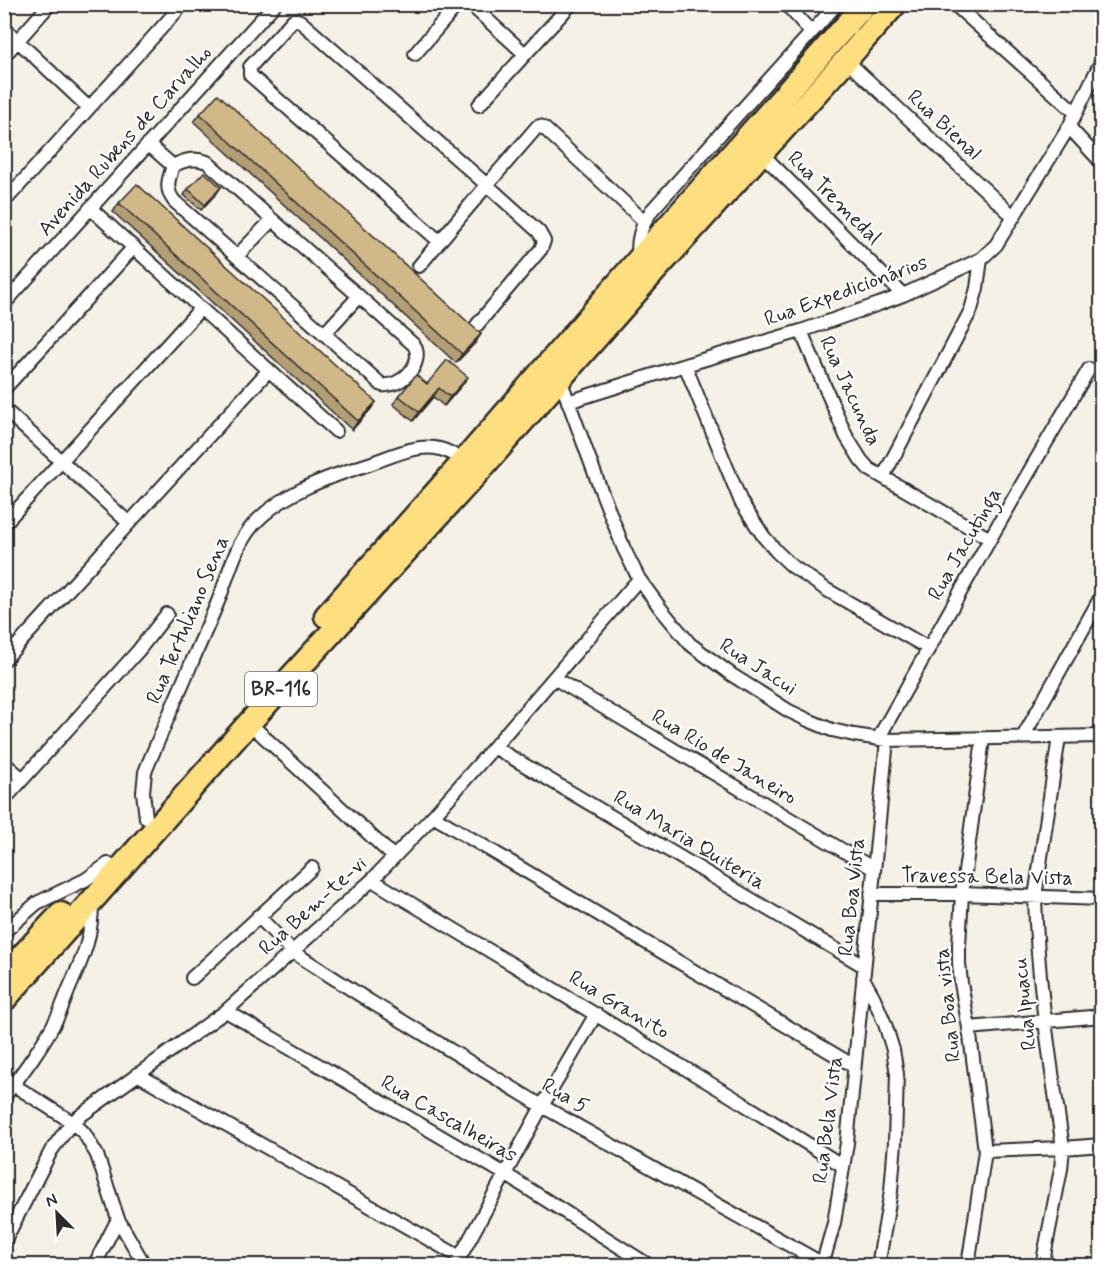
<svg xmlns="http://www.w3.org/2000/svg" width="1106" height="1270" font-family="Mynerve,sans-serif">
	<rect width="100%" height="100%" fill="#f6f1e7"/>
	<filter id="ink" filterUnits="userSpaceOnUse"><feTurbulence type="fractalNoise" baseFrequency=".0167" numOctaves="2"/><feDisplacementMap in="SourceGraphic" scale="12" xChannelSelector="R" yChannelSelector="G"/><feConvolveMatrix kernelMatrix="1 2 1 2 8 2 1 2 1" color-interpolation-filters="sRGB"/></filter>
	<g filter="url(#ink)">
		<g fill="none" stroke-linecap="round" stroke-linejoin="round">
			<g stroke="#2b2b2b" stroke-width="16">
				<path id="street" d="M470 4 525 54
					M786 4 811 32
					M954 4 1076 113
					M4 28 89 108
					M415 54 458 4
					M4 56 50 4
					M846 60 1014 217
					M479 105 571 4
					M1069 127 1102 163
					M148 144 173 166C168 180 165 189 174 201L382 385C401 388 425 363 414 345L207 162C194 157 184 160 173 166
					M762 154 903 295
					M4 202 183 4
					M90 208 336 431
					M439 241 250 75V67L293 20H297L300 21 487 185 537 127 540 126 545 129 644 221
					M237 256 272 220
					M639 259C636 240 641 226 652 210L837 4
					M419 266 487 185 539 232 544 241 541 249 477 325
					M4 304 275 4
					M801 331 846 436 861 460 869 469 990 539
					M324 334 359 296
					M685 365 741 502 764 537 777 552 792 566 827 590 928 648
					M560 379 599 485 624 549 639 579 661 609 690 644 732 675 789 711 808 720 832 730 854 735 887 740 1102 736
					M4 389 134 247
					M568 402 685 365 801 331 879 304 903 295 981 259 996 245 1069 127 1102 60
					M4 409 129 523
					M883 477 971 310 977 288 981 259
					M4 524 201 308
					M4 660 269 370
					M554 678 874 869
					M249 723 394 857
					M1023 737 1102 595
					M878 739 990 539 1089 369
					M494 747 864 966
					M4 763 23 779
					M4 800 138 651 167 614
					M433 816 854 1066
					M146 818 143 792 145 772C168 716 193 660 217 604 228 578 234 547 253 525 283 492 328 477 369 464 390 457 417 443 440 449 449 451 457 457 464 461
					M372 880 731 1096 843 1166
					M871 894H962L1102 899
					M258 916 293 952 371 1002 542 1106 823 1264
					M4 932 37 903 85 880 108 864
					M192 978 312 868
					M863 978 874 998 885 1024 893 1050 897 1074 895 1142 891 1191 878 1266
					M226 1011 505 1174 650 1266
					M969 1028 1102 1016
					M137 1074 460 1257 542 1106 596 1014
					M4 1079 72 1122 84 1133 97 1155 118 1219 94 1266
					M4 1097C23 1072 44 1044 58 1016 63 1005 67 993 72 982 85 953 92 935 92 902
					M985 1151 1063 1148 1102 1145
					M118 1219 145 1266
					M4 1242 51 1151 72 1122 226 1011 372 880 433 816 494 747 639 579
					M822 1266 834 1223 847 1143 887 740
					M968 1266 985 1151 969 1028 961 983 959 963V945L962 894 983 739
					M1042 1266 1061 1169 1063 1148C1051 1065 1037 981 1035 897L1059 737"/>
			</g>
			<g stroke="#2b2b2b" stroke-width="27">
				<path id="highway" d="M326 616 464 461 639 259 865 4
					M4 975 61 914
					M4 1000 249 723 480 470 653 273 846 60 895 4"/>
			</g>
			<use href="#street" stroke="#fff" stroke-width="12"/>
			<use href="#highway" stroke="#fedf80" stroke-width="22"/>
		</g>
		<path fill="#b49e75" stroke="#2b2b2b" stroke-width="1.5" d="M200 114 481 334 475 343 456 363 194 122Z
			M221 187 201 210 184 195 188 189Z
			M119 203 376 402 370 410 352 430 113 212Z
			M427 384 462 385 444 406 433 397 413 421 393 404 399 396Z"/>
		<path fill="#92815f" stroke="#2b2b2b" stroke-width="1.5" d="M221 187 217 193 201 210 205 205Z
			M481 334 475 343 456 363 462 354Z
			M468 377 462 385 444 406 450 397Z
			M439 388 433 397 413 421 419 412Z
			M376 402 370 410 352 430 358 421Z"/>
		<path fill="#d1b888" stroke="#2b2b2b" stroke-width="1.5" d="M218 94 481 334 462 354 200 114Z
			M204 172 221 187 205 205 188 189Z
			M137 184 376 402 358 421 119 203Z
			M447 360 468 377 450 397 439 388 419 412 399 396 416 375 427 384Z"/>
	</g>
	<g text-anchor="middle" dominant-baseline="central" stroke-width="4.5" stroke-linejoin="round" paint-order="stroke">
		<rect fill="#fff" stroke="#6b6b6b" stroke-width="1.5" x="245" y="672" width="72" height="34" rx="4.5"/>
		<g font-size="20" font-weight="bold" fill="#2b2b2b">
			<text x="281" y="689">BR-116</text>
		</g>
		<g font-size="21" fill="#2b2b2b" stroke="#fff">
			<text transform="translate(944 125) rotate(43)">Rua Bienal</text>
			<text transform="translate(125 141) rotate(-48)">Avenida Rubens de Carvalho</text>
			<text transform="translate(834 198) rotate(45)">Rua Tremedal</text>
			<text transform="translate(846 291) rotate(-20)">Rua Expedicionários</text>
			<text transform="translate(850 391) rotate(65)">Rua Jacunda</text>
			<text transform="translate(965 544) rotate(-60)">Rua Jacutinga</text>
			<text transform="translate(188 620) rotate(-67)">Rua Tertuliano Sena</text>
			<text transform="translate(758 667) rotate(33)">Rua Jacui</text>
			<text transform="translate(724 757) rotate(31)">Rua Rio de Janeiro</text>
			<text transform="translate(689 840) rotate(31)">Rua Maria Quiteria</text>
			<text transform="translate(987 877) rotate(1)">Travessa Bela Vista</text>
			<text transform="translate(852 897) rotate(-84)">Rua Boa Vista</text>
			<text transform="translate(313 906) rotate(-42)">Rua Bem-te-vi</text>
			<text transform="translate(1025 1004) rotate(-96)">Rua Ipuacu</text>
			<text transform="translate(619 1005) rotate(31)">Rua Granito</text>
			<text transform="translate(948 1005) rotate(-96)">Rua Boa vista</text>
			<text transform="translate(565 1096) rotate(30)">Rua 5</text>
			<text transform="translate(449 1119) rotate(30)">Rua Cascalheiras</text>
			<text transform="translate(828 1120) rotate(-83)">Rua Bela Vista</text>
		</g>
	</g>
	<rect width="1106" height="1270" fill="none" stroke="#fff" stroke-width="24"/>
	<rect x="12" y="12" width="1082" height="1246" fill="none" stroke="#2b2b2b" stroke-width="2" filter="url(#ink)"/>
	<g transform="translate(57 1213) rotate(336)" stroke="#ffffff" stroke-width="4.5" paint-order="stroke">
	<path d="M0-4.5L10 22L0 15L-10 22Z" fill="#2b2b2b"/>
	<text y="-9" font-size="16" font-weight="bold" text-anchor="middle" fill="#2b2b2b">N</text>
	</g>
</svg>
